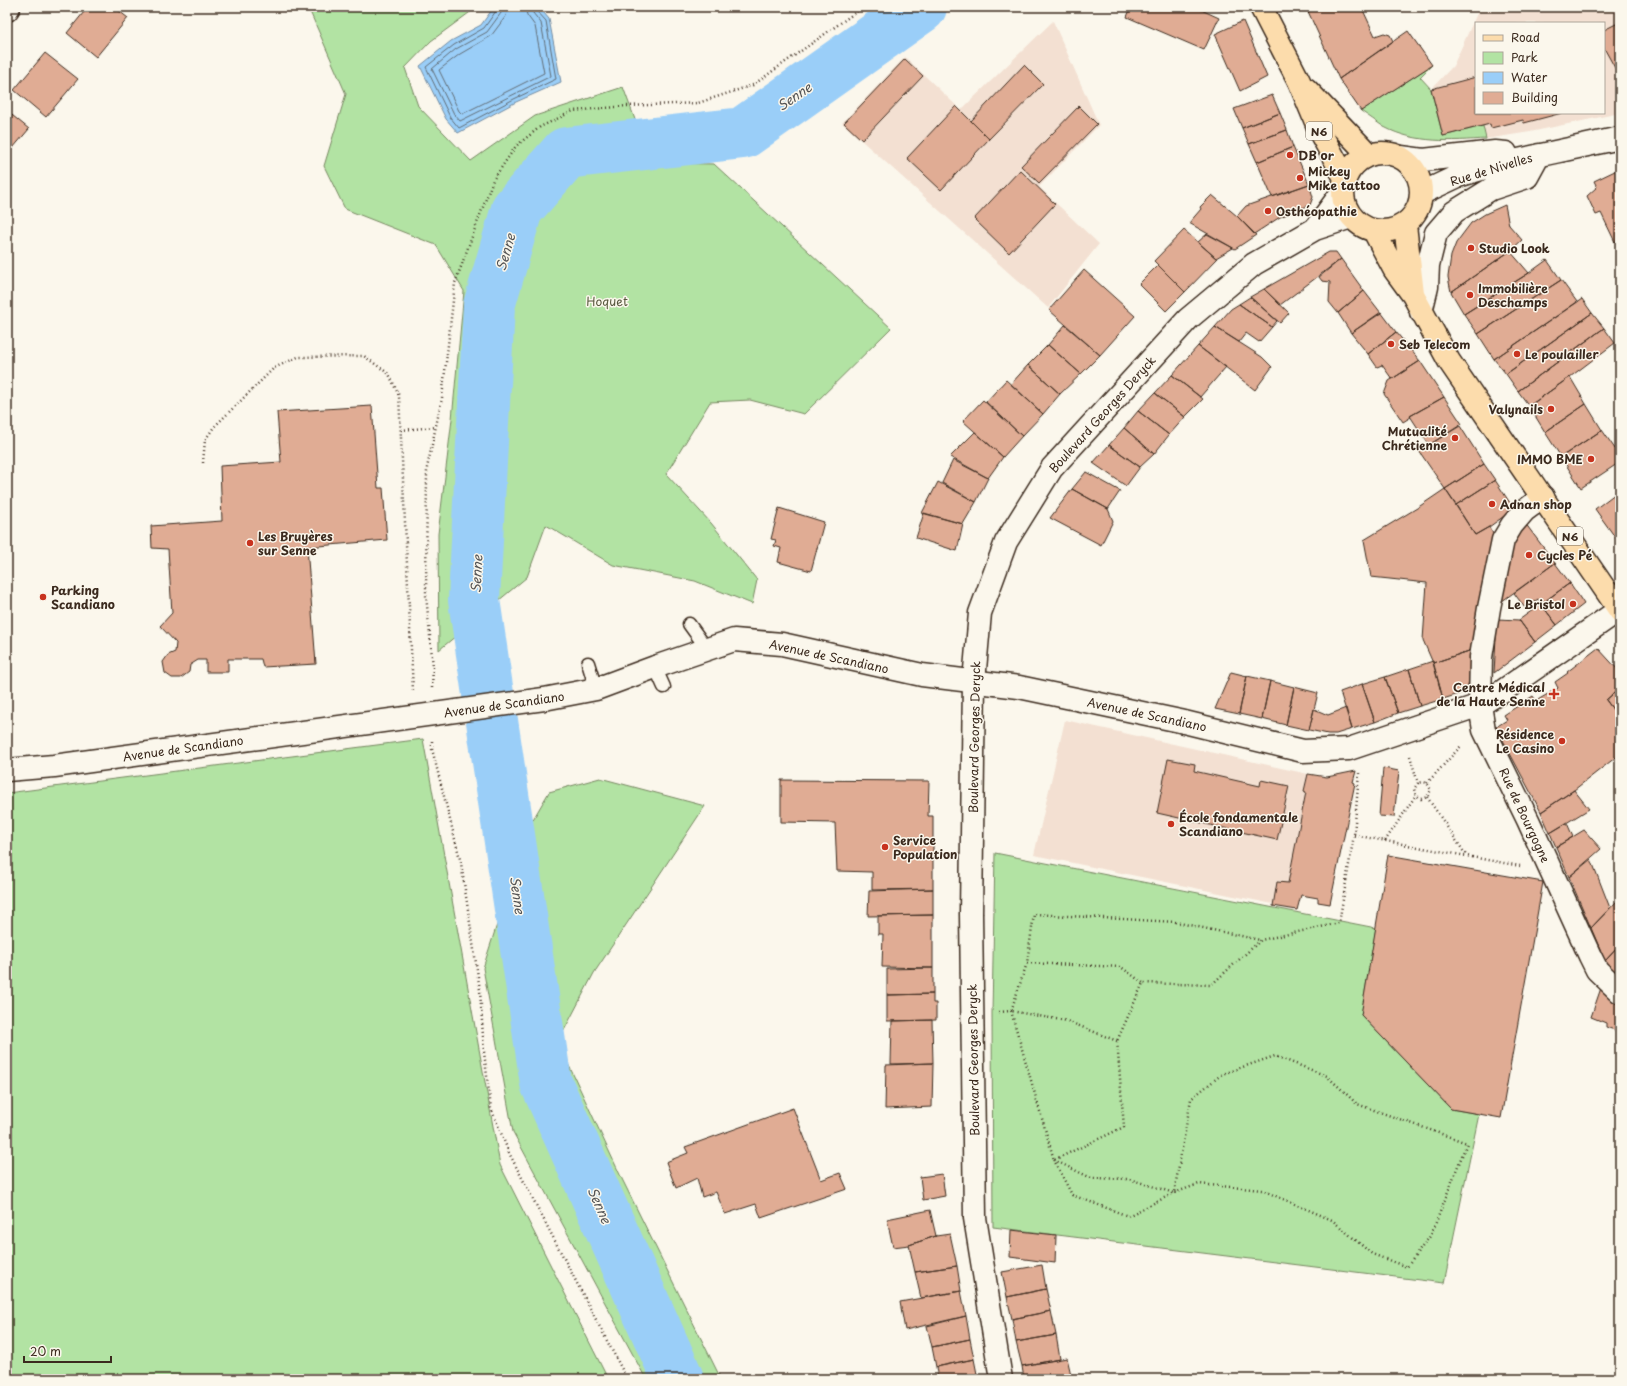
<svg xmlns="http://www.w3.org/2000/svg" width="1627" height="1386" font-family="'Playpen Sans',sans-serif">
	<rect width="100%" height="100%" fill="#fbf7ec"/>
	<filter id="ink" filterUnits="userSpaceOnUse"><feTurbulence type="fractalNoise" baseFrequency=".025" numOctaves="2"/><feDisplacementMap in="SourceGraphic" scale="8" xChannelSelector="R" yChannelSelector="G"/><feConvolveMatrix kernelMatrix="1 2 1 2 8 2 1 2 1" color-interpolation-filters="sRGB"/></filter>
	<g filter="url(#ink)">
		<path fill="#f3e0d2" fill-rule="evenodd" d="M1480 7H1620V113L1530 132 1486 139 1483 126 1443 136 1431 89 1453 66ZM1476 23H1604V113H1476Z
			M1053 21 1099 125 1039 187 1099 244 1048 308 842 123 905 57 961 110Z
			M1065 720 1308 774 1304 791 1306 792 1288 883 1277 882 1273 904 1034 855Z"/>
		<path fill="#b2e3a3" stroke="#768660" d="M308 7H477L431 41 405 68 418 106 471 161 535 116 623 87 651 163 714 164 891 328 804 414 750 400 710 402 666 474 711 523 757 580 752 604 695 581 613 565 546 525 527 577 439 650 438 534 452 419 464 291 436 245 345 209 324 166 346 94Z
			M1432 65 1420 77 1431 89 1443 136 1483 126 1486 139C1452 141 1416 144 1384 127 1376 122 1369 116 1361 111Z
			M423 739 500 1165 608 1379H7V793Z
			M600 778 705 806 594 973 558 1042 622 1179 721 1379H646L513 1132 483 968 528 828 549 792Z
			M995 853 1376 928 1361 1015 1451 1109 1479 1114 1444 1283 993 1227 992 1013Z"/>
		<path fill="#9acef8" stroke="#748ca1" d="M494 7H539L549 19 561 82 516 102 458 133 446 119 420 66 451 41 481 25Z"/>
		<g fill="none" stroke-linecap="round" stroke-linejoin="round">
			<path stroke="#616c75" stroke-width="1" d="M497 7 496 11 484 28 454 45 426 67 450 117 459 128 514 99 556 79 546 21 537 11 536 7
				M502 7 501 13 487 32 456 49 432 69 454 114 460 121 551 76 541 23 533 13 531 7
				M508 7 506 16 491 36 460 54 439 70 459 111 462 114 544 73 535 26 527 15 525 7"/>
			<path stroke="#9acef8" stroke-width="52" d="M678 1379 546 1083 474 600 489 306 517 209 566 153 743 133 921 7"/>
		</g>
		<path fill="#e0ac94" stroke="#3b2a1e" d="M88 7H114L128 18 96 57 67 33Z
			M1131 7H1195L1219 18 1204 50 1127 17Z
			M1306 7H1364L1362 8 1375 36 1384 33 1390 35 1393 41 1339 79Z
			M1243 21 1267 77 1240 91 1215 34Z
			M1620 22V77L1604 48V30Z
			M1408 31 1432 65 1361 111 1339 79Z
			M45 53 78 79 46 117 14 90Z
			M905 59 923 76 862 140 844 123Z
			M1024 65 1043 84 989 139 971 121Z
			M1476 77V113H1562L1524 123 1523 120 1491 128 1490 124 1443 136 1431 89Z
			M1272 95 1280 113 1242 128 1234 109Z
			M956 106 989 139 941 190 907 158Z
			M1079 106 1097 124 1039 183 1021 166Z
			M7 111 29 129 7 155Z
			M1280 113 1287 130 1249 144 1242 128Z
			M1287 130 1293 147 1257 162 1249 144Z
			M1293 147 1309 184 1272 197 1257 162Z
			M1619 169 1620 238 1615 242 1601 213 1596 215 1587 196 1597 187 1594 181Z
			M1020 170 1055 204 1009 253 974 219Z
			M1309 184 1313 197 1310 205 1280 217 1254 234 1237 216 1246 206Z
			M1212 195 1237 216 1256 235 1235 249 1189 223 1201 209 1200 207Z
			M1505 205 1509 225 1522 240 1510 251 1451 292 1448 277 1451 256 1456 243 1471 223 1485 214Z
			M1184 230 1217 259 1185 292 1154 261Z
			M1207 234 1233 248 1216 258 1198 242Z
			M1510 251 1529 273 1464 314 1451 292Z
			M1329 252H1336L1341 259 1280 305 1264 289Z
			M1341 259 1364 291 1338 313 1329 302 1330 282 1322 281 1319 277Z
			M1547 260 1561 280 1478 334 1464 314 1529 273Z
			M1158 265 1185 292 1166 311 1139 284Z
			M1084 270 1135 316 1100 355 1049 310Z
			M1561 280 1577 302 1494 359 1478 334Z
			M1264 289 1289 313 1280 323 1250 297Z
			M1364 291 1381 313 1351 333 1338 313Z
			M1250 297 1277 321 1272 327 1239 304Z
			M1582 299 1592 313 1506 374 1494 359Z
			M1239 304 1272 327 1259 342 1246 333 1239 342 1215 327 1231 309Z
			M1381 312 1396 332 1368 354 1351 333Z
			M1592 313 1604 328 1518 391 1506 374Z
			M1065 325 1100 355 1081 374 1048 345Z
			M1215 327 1262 357 1272 367 1255 390 1198 346Z
			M1604 328 1615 343 1570 377 1529 406 1518 391Z
			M1396 332 1420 361 1392 379 1382 365 1377 367 1368 354Z
			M1048 345 1081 374 1060 394 1028 365Z
			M1198 346 1226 367 1200 397 1172 375Z
			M1420 361 1444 397 1410 416 1411 417 1403 422 1384 394 1389 381Z
			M1028 365 1060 394 1043 414 1011 384Z
			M1172 375 1203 399 1185 417 1155 393Z
			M1570 377 1586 404 1545 432 1529 406Z
			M1006 380 1043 414 1022 436 986 402Z
			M1155 393 1185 417 1169 435 1138 411Z
			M1444 397 1462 424 1429 445 1410 416Z
			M983 400 1022 436 1003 457 963 421Z
			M1586 404 1602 430 1561 457 1545 432Z
			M372 406 378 488H383L387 540 307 547 316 664 263 667 261 659H228V672H206V660H198L190 665 189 672 181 678H172L165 673 163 662 168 655 175 652 176 643 160 626 172 613 168 549 152 548 151 526 222 521 220 466 281 462 277 412Z
			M1138 411 1169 435 1154 454 1124 428Z
			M1460 426 1484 464 1445 489 1419 451Z
			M1124 428 1154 454 1140 467 1109 445Z
			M1602 430 1620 456V462L1581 488 1561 457Z
			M975 432 1003 457 988 478 950 457Z
			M1109 445 1140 467 1126 486 1093 463Z
			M953 460 988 478 976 502 942 483Z
			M1484 464 1495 480 1456 505 1445 489Z
			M1086 472 1120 491 1108 509 1072 489Z
			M1495 480 1514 509 1489 527 1475 535 1456 505Z
			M938 482 976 502 963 524 922 513Z
			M1072 489 1108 509 1113 521 1101 545 1050 518Z
			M1445 489 1475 535 1489 527 1495 537 1475 649 1433 663 1423 640 1427 583 1371 577 1364 540 1417 508Z
			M1620 490V544L1595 509Z
			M779 508 824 522 811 571 778 562 781 548 774 546 776 540 771 539Z
			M924 513 963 524 957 551 916 538Z
			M1525 523 1555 563 1498 604 1512 537Z
			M1555 563 1570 583 1541 604 1538 599 1525 608 1514 593Z
			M1570 583 1584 604 1557 625 1541 604Z
			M1541 604 1557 625 1535 642 1519 620Z
			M1497 619 1519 620 1535 642 1494 673Z
			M1598 648 1620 672V688L1606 700 1620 719V754L1574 790 1541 812 1496 727 1507 720 1504 715 1533 696 1536 701 1558 688 1555 682 1568 673 1567 672Z
			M1475 649 1468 685 1462 693 1443 699 1433 663Z
			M1433 661 1443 699 1420 706 1409 669Z
			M1409 669 1420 706 1398 713 1385 677Z
			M1231 672 1247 676 1239 714 1215 709Z
			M1247 676 1270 681 1262 719 1239 714Z
			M1385 677 1398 713 1375 722 1362 684Z
			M1270 681 1294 687 1286 725 1262 719Z
			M1362 684 1375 722 1352 729 1340 692Z
			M1294 687 1318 693 1309 730 1286 725Z
			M1620 688V719L1606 700Z
			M1346 708 1352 729 1336 734H1328L1309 730 1314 709 1328 715Z
			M1168 759 1195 764 1194 771 1260 786 1261 780 1289 786 1277 840 1157 813Z
			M1383 768 1399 771 1394 817 1379 816Z
			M1356 771 1353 782 1355 783 1330 904 1318 902V898L1301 895 1297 910 1273 906 1277 882 1288 883 1306 792 1304 791 1308 774 1327 777Z
			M781 780 929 781 928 816H933V889L872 890V872L837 871 835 823 781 822Z
			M1574 790 1589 809 1550 833 1541 812Z
			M1567 823 1573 837 1556 847 1550 833Z
			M1584 830 1601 849 1569 877 1556 847Z
			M1388 855 1543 882 1501 1118 1451 1109 1361 1015Z
			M1591 859 1610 908 1591 928 1569 877Z
			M933 889V915L868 916 869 891Z
			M1619 899 1620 945 1605 961 1591 928Z
			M933 915V968L882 967 883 934H878V916Z
			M1620 945V980L1605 961Z
			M933 968V994L887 995V969Z
			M1602 985 1615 1001 1620 1004V1032L1606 1027V1023L1591 1017Z
			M933 994V1003H936V1020L887 1021V995Z
			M932 1020 933 1063 891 1064 892 1021Z
			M933 1063 932 1107 885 1109 886 1065Z
			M793 1108 821 1180 840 1173 847 1189 761 1218 756 1204 725 1214 716 1192 702 1197 697 1178 676 1188 666 1162 688 1153 685 1147Z
			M942 1174 945 1196 923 1200 920 1177Z
			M930 1210 936 1236 909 1245 893 1247 887 1219Z
			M1011 1230 1056 1235 1055 1263 1010 1257Z
			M950 1234 957 1266 915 1272 909 1245 936 1236Z
			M1042 1265 1046 1289 1007 1297 1002 1272Z
			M957 1266 961 1291 921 1298 915 1272Z
			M1046 1289 1051 1311 1012 1319 1007 1297Z
			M961 1291 966 1316 905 1330 900 1302Z
			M1051 1311 1056 1335 1016 1342 1012 1319Z
			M966 1316 970 1339 932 1347 927 1326Z
			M1056 1335 1060 1359 1022 1366 1016 1342Z
			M970 1339 974 1359 936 1367 932 1347Z
			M1067 1358 1072 1379H1024L1022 1366Z
			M974 1359 978 1379H938L936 1367Z"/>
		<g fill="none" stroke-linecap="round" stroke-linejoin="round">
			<g stroke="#3b2a1e" stroke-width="15">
				<path id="lane" d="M689 624 707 649
					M588 663 596 689
					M655 667 664 687"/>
			</g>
			<g stroke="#3b2a1e" stroke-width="25">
				<path id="street" d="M7 10 9 7
					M1543 497 1524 511 1512 525 1503 540 1489 608 1481 657 1480 705 1484 730 1528 820 1590 956 1597 970 1620 992
					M7 770 54 766 544 699 596 689 655 667 734 640 782 644 922 675 1019 687 1180 721 1303 751 1349 749 1480 705 1504 690 1619 610"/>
			</g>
			<g stroke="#3b2a1e" stroke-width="25">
				<path id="secondary" d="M1401 157 1423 160 1495 152 1506 153
					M1422 193 1458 176 1495 165 1620 138
					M1315 229 1343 191
					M1421 312 1427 287 1428 265 1436 233 1454 212 1491 189 1527 177 1539 155
					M1001 1379 975 1218 971 914 974 681 980 613 1006 542 1052 468 1188 319 1254 264 1315 229 1351 217"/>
			</g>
			<g stroke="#3b2a1e" stroke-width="25">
				<path id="primary" d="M1261 7 1299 81 1321 134 1345 178
					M1306 89 1369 155
					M1343 192a39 39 0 1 1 78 0a39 39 0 1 1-78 0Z
					M1405 225 1413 294
					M1374 231 1394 269 1413 295 1449 361 1620 611"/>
			</g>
			<path stroke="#3b2a1e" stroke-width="2.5" stroke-dasharray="1 3" stroke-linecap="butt" d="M401 430 436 427
				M203 463 205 440 214 427 274 368 298 357 364 356 389 374 399 396 413 691
				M432 688 433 667 426 595 427 468 442 398 455 283 493 180 516 146 540 127 573 111 627 106 698 103 753 85 863 7
				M432 741V749L461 863 480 990 484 1052 491 1108 509 1153 627 1379
				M1410 756 1418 783 1414 789 1416 795 1421 799 1427 797 1431 790 1427 783 1423 782 1418 783
				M1427 783 1462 745
				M1427 797 1466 855
				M1354 835 1520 866
				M1385 841 1416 795
				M1027 963 1121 967 1143 983
				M999 1012 1011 1011 1054 1160 1124 1127 1117 1041 1143 983 1211 985 1261 940 1339 923 1354 835 1359 773
				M1117 1041 1067 1021 1011 1011 1027 963 1034 914 1175 922 1260 940
				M1054 1160 1091 1178 1129 1179 1174 1193 1191 1099 1222 1074 1275 1056 1327 1076 1357 1104 1467 1143 1431 1235 1407 1267 1372 1254 1332 1220 1262 1190 1199 1184 1174 1193 1128 1216 1072 1195 1054 1160"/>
			<use href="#lane" stroke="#fbf7ec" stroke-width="12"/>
			<use href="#street" stroke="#fbf7ec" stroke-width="22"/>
			<use href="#secondary" stroke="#fbf7ec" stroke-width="22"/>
			<use href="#primary" stroke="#fcdcac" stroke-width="22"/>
		</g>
	</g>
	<g fill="#c8321e" stroke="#fbf7ec" stroke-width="1.5">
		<circle cx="1290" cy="155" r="4"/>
		<circle cx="1300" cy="178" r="4"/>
		<circle cx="1268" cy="211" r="4"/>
		<circle cx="1471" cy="248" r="4"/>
		<circle cx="1470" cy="295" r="4"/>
		<circle cx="1391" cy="344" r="4"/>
		<circle cx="1517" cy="354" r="4"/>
		<circle cx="1551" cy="409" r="4"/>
		<circle cx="1455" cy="438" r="4"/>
		<circle cx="1591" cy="459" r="4"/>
		<circle cx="1492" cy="504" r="4"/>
		<circle cx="250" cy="543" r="4"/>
		<circle cx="1529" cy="555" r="4"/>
		<circle cx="43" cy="597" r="4"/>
		<circle cx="1573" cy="604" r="4"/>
		<path d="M1552 688h4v4h4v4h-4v4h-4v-4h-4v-4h4z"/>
		<circle cx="1562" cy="741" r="4"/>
		<circle cx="1171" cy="824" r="4"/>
		<circle cx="885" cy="847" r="4"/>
	</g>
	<g text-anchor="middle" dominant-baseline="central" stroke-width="3" stroke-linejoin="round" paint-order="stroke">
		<g fill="#fbf7ec" stroke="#75685c" stroke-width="1">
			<rect x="1306" y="122" width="26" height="18" rx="3"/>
			<rect x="1557" y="527" width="26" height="18" rx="3"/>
		</g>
		<g font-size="11" font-weight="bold" fill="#3b2a1e">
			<text x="1319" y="131">N6</text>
			<text x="1570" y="536">N6</text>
		</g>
		<g font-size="12" font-weight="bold" fill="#3b2a1e" stroke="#fbf7ec" text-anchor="start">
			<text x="1298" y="155">DB or</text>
			<text x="1308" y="171">Mickey<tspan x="1308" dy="14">Mike tattoo</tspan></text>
			<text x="1276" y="211">Osthéopathie</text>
			<text x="1479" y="248">Studio Look</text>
			<text x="1478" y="288">Immobilière<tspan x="1478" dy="14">Deschamps</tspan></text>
			<text x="1399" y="344">Seb Telecom</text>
			<text x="1525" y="354">Le poulailler</text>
			<text x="1543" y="409" text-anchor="end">Valynails</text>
			<text x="1447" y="431" text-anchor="end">Mutualité<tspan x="1447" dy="14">Chrétienne</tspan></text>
			<text x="1583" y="459" text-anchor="end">IMMO BME</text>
			<text x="1500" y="504">Adnan shop</text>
			<text x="258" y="536">Les Bruyères<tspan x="258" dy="14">sur Senne</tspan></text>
			<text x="1537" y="555">Cycles Pé</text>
			<text x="51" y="590">Parking<tspan x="51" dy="14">Scandiano</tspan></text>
			<text x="1565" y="604" text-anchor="end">Le Bristol</text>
			<text x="1545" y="687" text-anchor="end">Centre Médical<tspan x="1545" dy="14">de la Haute Senne</tspan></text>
			<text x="1554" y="734" text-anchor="end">Résidence<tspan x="1554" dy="14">Le Casino</tspan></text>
			<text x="1179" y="817">École fondamentale<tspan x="1179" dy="14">Scandiano</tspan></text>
			<text x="893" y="840">Service<tspan x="893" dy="14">Population</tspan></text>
		</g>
		<g font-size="12" fill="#3b2a1e" stroke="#fbf7ec">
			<text transform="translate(1491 169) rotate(-17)">Rue de Nivelles</text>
			<text transform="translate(1102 414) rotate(-48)">Boulevard Georges Deryck</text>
			<text transform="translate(829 656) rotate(12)">Avenue de Scandiano</text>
			<text transform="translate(504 704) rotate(-8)">Avenue de Scandiano</text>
			<text transform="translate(1147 714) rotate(12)">Avenue de Scandiano</text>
			<text transform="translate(974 737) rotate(-89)">Boulevard Georges Deryck</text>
			<text transform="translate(183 748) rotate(-8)">Avenue de Scandiano</text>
			<text transform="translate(1525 815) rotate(65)">Rue de Bourgogne</text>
			<text transform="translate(973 1060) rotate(-91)">Boulevard Georges Deryck</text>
		</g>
		<g font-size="12" fill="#59583f" stroke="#fbf7ec">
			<text x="607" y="301">Hoquet</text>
		</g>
		<g font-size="13" font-style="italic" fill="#535354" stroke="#fbf7ec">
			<text transform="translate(794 96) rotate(-35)">Senne</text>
			<text transform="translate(505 252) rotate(-74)">Senne</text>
			<text transform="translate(476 574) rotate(-87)">Senne</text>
			<text transform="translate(518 895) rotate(82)">Senne</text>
			<text transform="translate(600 1205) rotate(66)">Senne</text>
		</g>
	</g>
	<rect width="1627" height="1386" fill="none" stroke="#fbf7ec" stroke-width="24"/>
	<rect x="12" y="12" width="1603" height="1362" fill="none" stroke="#3b2a1e" stroke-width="1.5" filter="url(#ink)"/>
	<rect x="1475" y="22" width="130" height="92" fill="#fbf7ec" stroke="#aea59a"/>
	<rect x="1483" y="35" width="20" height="6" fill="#fcdcac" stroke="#aea59a"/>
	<text x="1511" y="42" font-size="12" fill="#3b2a1e">Road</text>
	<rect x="1483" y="52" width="20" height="12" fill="#b2e3a3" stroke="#aea59a"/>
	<text x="1511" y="62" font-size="12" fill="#3b2a1e">Park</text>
	<rect x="1483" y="72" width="20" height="12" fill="#9acef8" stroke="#aea59a"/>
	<text x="1511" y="82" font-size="12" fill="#3b2a1e">Water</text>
	<rect x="1483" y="92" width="20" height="12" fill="#e0ac94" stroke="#aea59a"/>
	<text x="1511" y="102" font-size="12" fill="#3b2a1e">Building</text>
	<path d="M24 1356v6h87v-6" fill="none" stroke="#3b2a1e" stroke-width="2"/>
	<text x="30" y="1356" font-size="12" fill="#3b2a1e" stroke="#fbf7ec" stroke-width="3" paint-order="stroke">20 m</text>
</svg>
